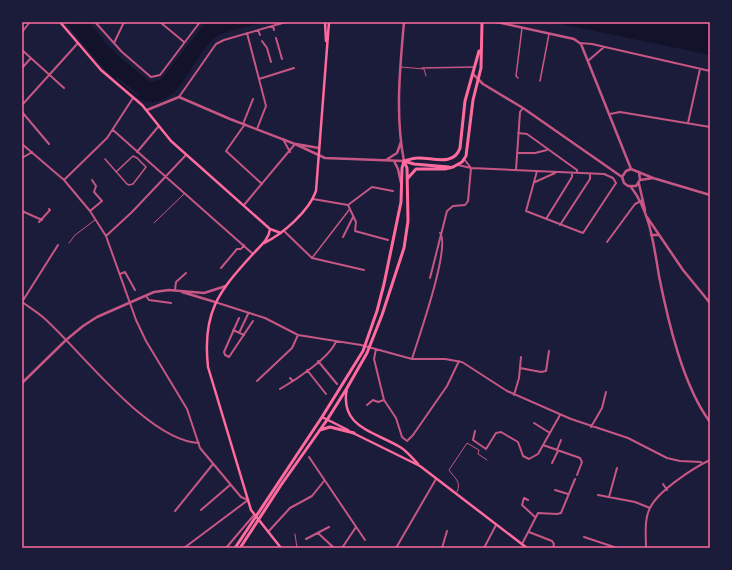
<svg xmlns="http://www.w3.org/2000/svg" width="732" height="570" font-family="'Golos Text',sans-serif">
	<rect width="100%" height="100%" fill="#1b1b3a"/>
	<path fill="#12122b" d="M65 22 89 23 111 49 115 51V53L150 82 160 80 164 76 206 22H264C251 26 224 30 214 38 202 49 187 77 177 89 171 97 155 105 145 101 117 90 85 45 65 22Z
		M552 22H710V55Z"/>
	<path fill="#1b1b3a" d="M117 77 140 95 138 97 116 79Z"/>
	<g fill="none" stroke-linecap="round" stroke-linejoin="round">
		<path stroke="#c65784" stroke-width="1" d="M401 67 424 69 426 76
			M154 223 184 194
			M69 243 75 235 95 220
			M457 492C462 481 454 478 449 470L467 443 479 450 478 454 487 460
			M295 534 297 548"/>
		<path stroke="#c65784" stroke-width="1.5" d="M422 68 474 67
			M518 78 516 76 522 28
			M540 81 549 34
			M105 159 127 184 129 185 133 184 146 167 137 158 133 156 116 172
			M312 258 349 210"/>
		<path stroke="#c65784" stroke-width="2" d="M95 22 122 52 151 77 160 75 200 22
			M160 22 184 42
			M273 26 274 30
			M258 30 260 35
			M22 32 30 22
			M247 33 259 79 294 68
			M276 38 282 59
			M262 41 267 48 271 62
			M114 43 124 22
			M580 43 592 44 710 71
			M22 50 64 88
			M589 60 604 47
			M22 68 31 58
			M179 97 216 44 224 40 286 22
			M22 105 78 43
			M22 112 49 144
			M610 114 620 112 710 127
			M688 123 700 69
			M243 124 253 99
			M245 124 226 151 262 184
			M257 129 266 106 259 79
			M113 130 253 254
			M518 133 527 134 577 170V173
			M283 139 290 152
			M22 144 64 180 90 211 106 236 136 320 146 341 187 409 200 448 241 497 248 500
			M137 152 158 127
			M517 153H535L547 150
			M22 158 32 152
			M464 159 471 168
			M458 165 471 168 604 174 613 178 616 183 583 233 526 211 537 171
			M516 170 520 112 523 108
			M64 180 107 138 133 98
			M535 182 555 173
			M313 199 348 205 372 187 393 191
			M244 205 295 144
			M348 205 356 222 355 231 388 240
			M22 211 42 220
			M90 211 102 201 94 192 96 186 92 180
			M546 219 572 177V173
			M39 222 50 210 49 209
			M560 225 590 179V174
			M284 231 312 258 364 270
			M106 236 132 212 186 155
			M343 237 353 217
			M607 242 635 204 643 200
			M221 268 237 249H241L244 245
			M120 274 125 272 135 290
			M430 278 447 211 453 206 465 205 468 201 471 168
			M175 290 176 282 186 273
			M146 296 149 300 171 303
			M22 302C29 307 37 312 44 318 81 351 148 441 199 443
			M22 302 58 245
			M215 302 265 318 298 335 361 345 412 359H445L462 362 507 391 571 419 628 438 667 458 680 461 701 462 702 464
			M239 318 224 352 225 355 229 357 253 321
			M233 330 244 335
			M239 333 248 314
			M376 349 374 359 384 400 396 418 402 437 407 441 413 435 447 386 459 361
			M412 359C418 339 451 247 440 233
			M318 361 337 384
			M520 368 541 372 546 371 549 351
			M307 370 326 394
			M290 378 293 381
			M257 381 292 348 298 335
			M280 389C294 381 331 357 336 341
			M514 395 519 378 521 357
			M367 405 373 400 378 402 384 400
			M534 423 550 433
			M591 427 602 408 606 392
			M475 431 473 440 486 449 496 433 501 432 518 442 523 456 529 459 538 454 560 415
			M543 445 580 458 582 462 577 475
			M557 450 561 440
			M309 457 365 540
			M552 463 558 451
			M663 484 667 490
			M555 490 568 494
			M598 495 635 502 650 508
			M609 497 617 468
			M528 500 524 498 522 505 535 517
			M201 510 230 485
			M175 511 213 464
			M268 532 290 508 312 496 324 481
			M529 532 552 541 554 544 553 548
			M318 533 334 548
			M584 537 617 548
			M306 539 329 527
			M522 544 538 513 557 514 561 513 575 479
			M184 548 248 500
			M226 548 254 515
			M342 548 356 527
			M396 548 436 479
			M442 548 447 531
			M484 548 496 525
			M646 548C646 536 644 519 650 508 658 491 693 468 710 460"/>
		<path stroke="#c65784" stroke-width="2.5" d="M497 22 574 39 581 44 631 169
			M473 74 483 84 523 108 622 177
			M147 110 179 97 230 119 295 144 325 158 404 161C395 116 400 67 404 22
			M296 144 319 148
			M386 160 397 153 401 142
			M394 161 398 169 401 183
			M639 172 640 180 636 186H628L624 183 622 177 626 171 631 169 653 178 710 195
			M640 180 653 178
			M639 184 645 210
			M631 187C650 211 654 246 659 276 668 321 683 386 710 422
			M647 217 683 270 710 303
			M651 235H659
			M182 292 215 302
			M22 383 66 340 83 326 97 317 154 292 169 290 204 293 226 286"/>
		<path stroke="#ff6b9d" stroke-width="2.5" d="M60 22 101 70 142 105 171 141 270 229 281 233
			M325 22 326 41
			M270 229C269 240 259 247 253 254 218 292 202 313 208 367L251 510 281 548
			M264 243C283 234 309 211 316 191L329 22
			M347 388C339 427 373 431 400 447 407 451 412 458 418 464
			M322 417 348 430
			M353 433 420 466 527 548"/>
		<path stroke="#ff6b9d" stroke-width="3" d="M404 161C408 160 413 158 417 158 431 157 454 167 460 148L465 101 479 51
			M404 161 414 164 449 167
			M408 178 416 169H445L453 167 462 162 466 156 473 100 481 68 482 22
			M320 430 330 427 354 433
			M235 548 322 417 363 351 377 311 384 284 401 202 402 168 404 161
			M240 548 281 485 327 420 347 388 367 353 382 315 404 248 408 221 407 168 404 161"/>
	</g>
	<rect width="732" height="570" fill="none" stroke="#1b1b3a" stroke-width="46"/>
	<rect x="23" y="23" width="686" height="524" fill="none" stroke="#ff6b9d" stroke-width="1.5"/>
</svg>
